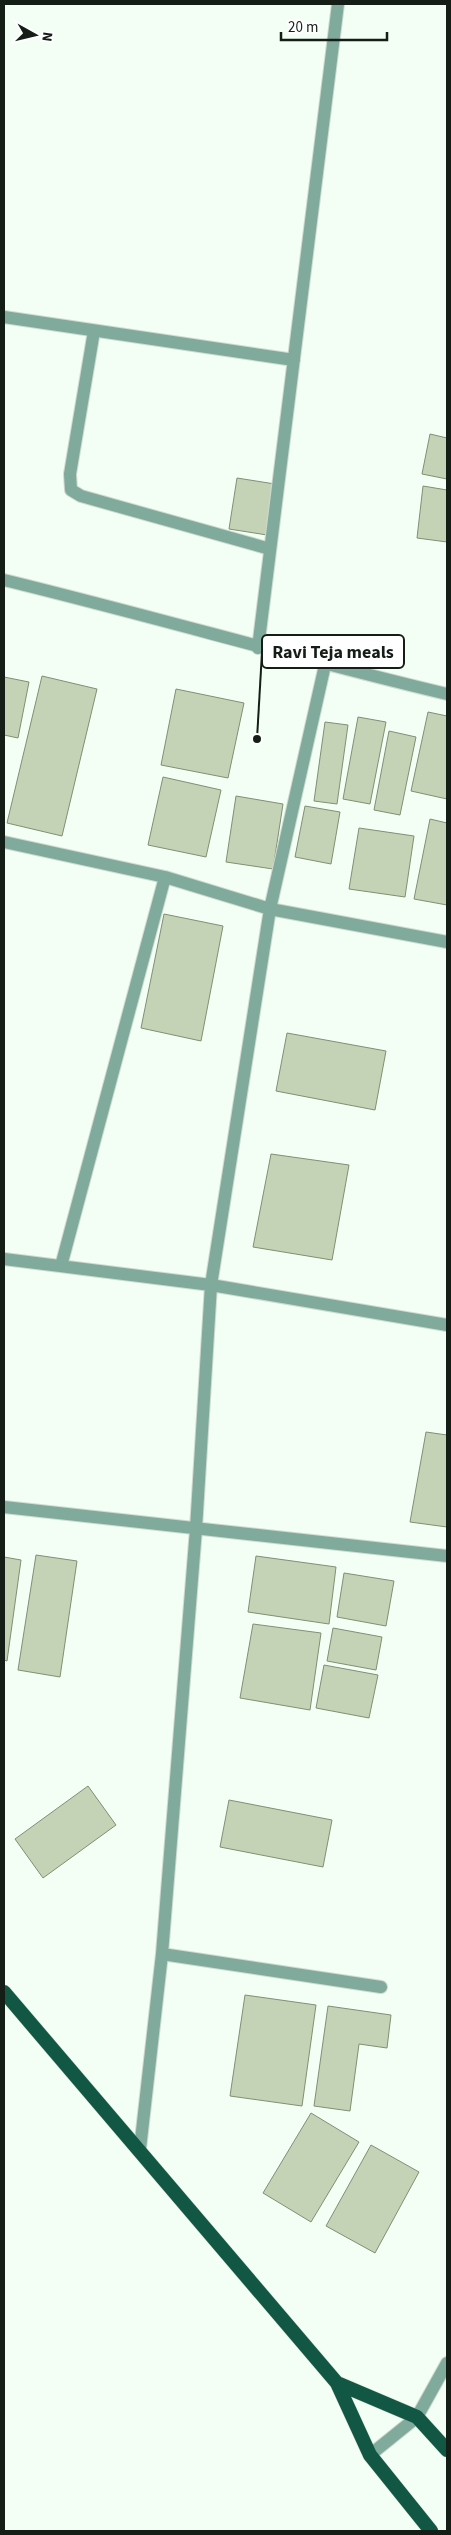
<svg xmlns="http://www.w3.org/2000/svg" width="451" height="2535" font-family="'Source Sans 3',sans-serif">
	<rect width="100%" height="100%" fill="#f3fef5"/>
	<path fill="#c4d3b6" stroke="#818f74" d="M430 434 447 438V479L422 474Z
		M237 478 275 484 267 535 229 529Z
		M423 486 447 490V542L417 538Z
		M42 676 97 689 62 836 7 823Z
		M4 677 29 682 18 738 4 735Z
		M176 689 244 703 228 778 161 765Z
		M428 712 447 716V799L411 791Z
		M358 717 386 722 370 804 343 799Z
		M325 722 348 725 337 804 314 801Z
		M389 731 416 737 400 815 374 810Z
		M163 777 221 790 206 857 148 845Z
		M236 796 283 804 273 869 226 862Z
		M305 806 340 812 331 864 295 857Z
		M430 819 447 823V905L414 899Z
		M359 828 414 836 405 897 349 889Z
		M164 914 223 926 201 1041 141 1028Z
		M287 1033 386 1051 375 1110 276 1091Z
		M271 1154 349 1165 332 1260 253 1247Z
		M426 1432 447 1435V1527L410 1522Z
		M36 1555 77 1561 60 1677 18 1670Z
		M256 1556 336 1567 329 1624 248 1612Z
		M4 1557 21 1560 7 1661 4 1660Z
		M344 1573 394 1581 386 1626 337 1617Z
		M253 1624 321 1633 310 1710 240 1698Z
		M333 1628 382 1637 376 1670 327 1661Z
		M324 1665 378 1675 369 1718 316 1708Z
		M88 1786 116 1825 43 1878 15 1839Z
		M229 1800 332 1820 323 1867 220 1847Z
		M245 1995 316 2005 302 2106 230 2096Z
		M328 2006 391 2015 387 2048 359 2044 350 2111 314 2106Z
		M311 2113 359 2142 311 2222 263 2193Z
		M371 2145 419 2172 375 2253 326 2226Z"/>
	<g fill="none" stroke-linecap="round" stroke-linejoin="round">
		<g stroke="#cfdad1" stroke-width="14">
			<path id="service" d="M4 317 294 360
				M94 331 70 474 71 490 81 496 270 549
				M258 648 338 4"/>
		</g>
		<g stroke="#cfdad1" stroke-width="14">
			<path id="minor" d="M4 842 165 877 270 909 447 942
				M4 1259 211 1285 447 1325
				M61 1266 165 877
				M4 1507 447 1556
				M162 1954 381 1987
				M140 2149 162 1954 196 1529 211 1285 270 909 325 665"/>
		</g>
		<g stroke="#cfdad1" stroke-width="14">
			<path id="tertiary" d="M4 580C152 616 299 659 447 694
				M370 2455 417 2417 447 2363"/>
		</g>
		<g stroke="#cfdad1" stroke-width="15">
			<path id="trunk" d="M4 1992 337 2383 370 2455 431 2531
				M337 2383 417 2417 447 2450"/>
		</g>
		<use href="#service" stroke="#80aa9b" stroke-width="12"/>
		<use href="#minor" stroke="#80aa9b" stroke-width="12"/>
		<use href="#tertiary" stroke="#80aa9b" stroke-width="12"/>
		<use href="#trunk" stroke="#125644" stroke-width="14"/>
	</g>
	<path fill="none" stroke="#141e16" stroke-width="2" d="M257 739L262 652"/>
	<circle fill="#141e16" stroke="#fff" stroke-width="2" cx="257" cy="739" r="5"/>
	<rect fill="#fff" stroke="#141e16" stroke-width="2" x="262" y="635" width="142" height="33" rx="5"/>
	<g font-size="18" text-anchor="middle" font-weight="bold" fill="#141e16">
		<text x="333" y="658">Ravi Teja meals</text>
	</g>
	<rect width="451" height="2535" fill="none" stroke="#141e16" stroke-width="10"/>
	<g transform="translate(35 35) rotate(98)" stroke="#ffffff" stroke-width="4" paint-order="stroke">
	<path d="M0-4L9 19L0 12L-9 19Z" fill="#141e16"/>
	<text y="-8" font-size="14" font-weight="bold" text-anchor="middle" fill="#141e16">N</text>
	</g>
	<path d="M281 32v8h106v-8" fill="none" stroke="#141e16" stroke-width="2.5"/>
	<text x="288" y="32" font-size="15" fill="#141e16" stroke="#ffffff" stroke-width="4" paint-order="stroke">20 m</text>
</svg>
